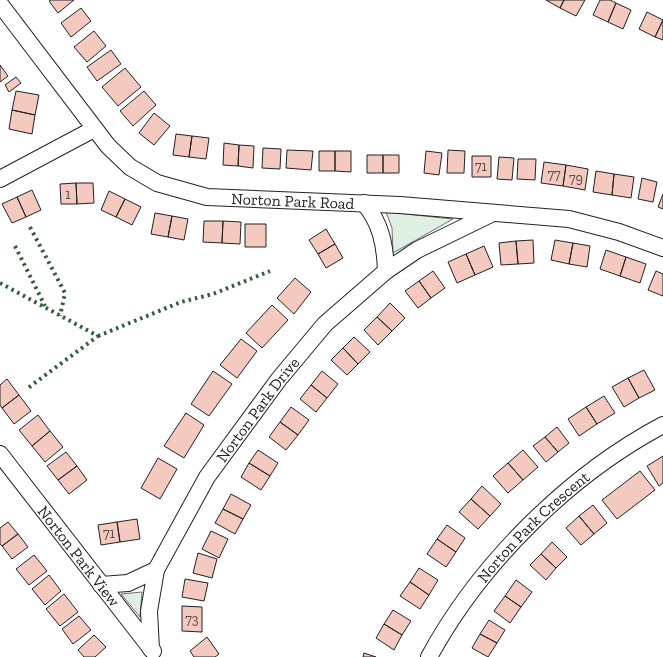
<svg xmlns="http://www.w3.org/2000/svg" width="663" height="657" font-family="'Zilla Slab',serif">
	<rect width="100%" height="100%" fill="#fff"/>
	<path fill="#e0efe3" stroke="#6f6f6f" d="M386 212 453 219 393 253 392 228Z
		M142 592 140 617 121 594Z"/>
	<path fill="#f3c9c0" stroke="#222" d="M51 0H74L58 13 49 1Z
		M546 0H564L560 8Z
		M564 0H585L576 16 560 8Z
		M600 0H610L616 3 608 22 593 15Z
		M616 3 631 10 623 29 608 22Z
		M81 8 91 21 71 37 61 23Z
		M647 12 663 20 655 37 639 29Z
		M663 20V40L655 37Z
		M94 31 106 46 87 62 74 47Z
		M111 50 121 64 97 81 87 67Z
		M0 65 8 76 0 82Z
		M125 68 141 87 118 106 102 87Z
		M16 77 21 83 9 92 5 85Z
		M16 91 39 95 35 115 12 110Z
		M144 91 156 105 133 126 120 111Z
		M12 110 35 115 32 134 9 129Z
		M154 113 170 126 154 145 139 133Z
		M176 134 192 136 189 157 173 155Z
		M192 136 209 138 206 159 189 157Z
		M224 143 239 145 238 166 223 165Z
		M239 145 254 146 253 168 238 166Z
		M263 148 281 149 280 169 262 168Z
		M287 150 313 151 311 170 286 168Z
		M448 150 465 151 464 173H447Z
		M319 151H335V171H319Z
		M335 151H351V172L335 171Z
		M426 151 442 153 439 175 424 173Z
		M367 155H383V173H367Z
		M383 155H399V173H383Z
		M472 156H491V177H472Z
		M499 157 514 158 512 180 497 179Z
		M518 159H536L535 180 517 179Z
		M544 162 566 165 563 186 541 183Z
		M566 165 588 169 585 190 563 186Z
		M596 171 614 174 612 195 593 192Z
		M614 174 634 177 631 198 612 195Z
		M642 178 657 182 653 202 638 199Z
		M76 183 77 204H61L60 184Z
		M76 183H93L94 203 77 204Z
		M32 190 41 210 26 217 17 197Z
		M109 191 125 199 116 217 101 210Z
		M663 194V209L658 207Z
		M17 197 26 217 12 223 2 204Z
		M125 199 141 207 132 225 116 217Z
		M155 213 172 216 168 237 151 234Z
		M172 216 188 219 184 240 168 237Z
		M204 221H223L222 243 203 242Z
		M223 221 241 222 240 244 222 243Z
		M245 224H266V247H245Z
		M326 229 335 244 318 254 309 240Z
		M533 240 534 263 518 264 516 241Z
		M555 240 573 243 569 264 551 260Z
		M516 241 518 264 501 265 499 243Z
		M573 243 590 246 587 267 569 264Z
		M335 244 343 258 326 268 318 254Z
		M484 246 493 267 475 275 466 254Z
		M606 250 626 257 620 276 600 269Z
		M466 254 475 275 457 283 448 262Z
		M626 257 646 264 640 283 620 276Z
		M433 271 445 288 431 298 419 281Z
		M656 271 663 274V296L648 290Z
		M295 278 311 292 294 314 277 298Z
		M419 281 431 298 418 308 405 291Z
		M390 303 405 318 392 331 377 317Z
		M272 305 288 320 262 348 246 333Z
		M377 317 392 331 378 345 364 330Z
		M354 337 370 352 358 364 343 348Z
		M241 339 257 351 237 378 220 365Z
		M343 348 358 364 347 375 331 360Z
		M644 370 655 390 639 398 628 378Z
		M213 371 232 384 209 416 191 404Z
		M322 371 338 384 327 398 311 385Z
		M628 378 639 398 624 407 612 387Z
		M7 379 19 395 2 408 0 405V385Z
		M311 385 327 398 316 412 300 399Z
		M19 395 31 411 14 424 2 408Z
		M604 396 615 413 597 424 586 407Z
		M291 407 309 420 298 435 280 422Z
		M586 407 597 424 579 436 568 419Z
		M186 413 204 425 184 458 164 446Z
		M38 415 50 431 32 446 19 430Z
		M280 422 298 435 286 450 269 437Z
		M557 427 569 443 558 452 545 437Z
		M50 431 63 447 45 462 32 446Z
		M545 437 558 452 546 462 533 446Z
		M258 450 278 463 270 476 249 463Z
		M523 450 538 467 523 480 508 463Z
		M66 452 77 466 58 480 47 466Z
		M663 456V483L659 486 647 466Z
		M158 458 177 469 160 499 141 488Z
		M249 463 270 476 261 490 241 477Z
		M508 463 523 480 508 493 493 476Z
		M77 466 87 480 69 494 58 480Z
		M640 471 655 490 617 519 602 500Z
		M482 486 501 504 490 516 471 499Z
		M231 494 251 505 243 519 223 509Z
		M471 499 490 516 478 529 459 512Z
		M593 505 607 523 594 534 579 516Z
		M223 509 243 519 235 534 215 523Z
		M579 516 594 534 581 545 566 528Z
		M137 519 140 539 120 542 117 522Z
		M8 522 18 534 2 546 0 544V528Z
		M117 522 120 542 101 545 98 525Z
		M447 525 465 538 456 552 437 539Z
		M211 531 228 539 219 558 202 549Z
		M18 534 28 547 12 559 2 546Z
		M437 539 456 552 446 567 427 554Z
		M552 542 567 557 556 568 541 554Z
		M198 553 217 559 212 578 193 573Z
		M541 554 556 568 546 580 530 565Z
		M34 555 47 571 29 585 16 569Z
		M419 568 438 580 429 595 410 582Z
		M49 575 61 591 45 605 32 589Z
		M185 579 208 583 204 601 182 597Z
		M516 580 532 592 521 607 505 596Z
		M410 582 429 595 420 609 400 596Z
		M64 594 78 612 60 626 46 609Z
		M505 596 521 607 510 623 494 611Z
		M182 606 202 607V632L182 631Z
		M393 610 411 621 402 635 384 624Z
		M79 616 91 630 73 644 62 629Z
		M489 620 505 630 497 643 480 634Z
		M384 624 402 635 394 650 376 638Z
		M480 634 497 643 488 657 472 648Z
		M94 635 106 647 95 657H84L78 650Z
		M207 637 219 654 215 657H194L190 651Z
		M364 653 376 657H363Z"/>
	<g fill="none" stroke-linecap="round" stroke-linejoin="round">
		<g stroke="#222" stroke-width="18">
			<g id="street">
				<path id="s1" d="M0 4 108 146 130 167 157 183 207 197 400 205 569 219 619 232 663 248"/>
				<path d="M0 179 94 129"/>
				<path d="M364 203C381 223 385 245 386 271"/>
				<path id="s2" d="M0 454 153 651"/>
				<path d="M101 585 128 583 156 570"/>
				<path id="s3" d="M151 649 149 611 156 570 207 477 279 379 325 324 386 271 417 250 491 214"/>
				<path id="s4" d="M429 657C480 563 569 475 663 425"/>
			</g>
		</g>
		<use href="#street" stroke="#fff" stroke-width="16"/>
		<path stroke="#2f5e38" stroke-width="4" stroke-dasharray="2.5 4" stroke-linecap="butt" d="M30 227 65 293 60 316
			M15 246 45 306
			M0 283 98 336 28 388
			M98 336 181 302 213 294 270 271"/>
	</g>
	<g text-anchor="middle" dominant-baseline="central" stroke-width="4" stroke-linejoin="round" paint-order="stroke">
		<g font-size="14" fill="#564c4a">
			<text x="481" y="166">71</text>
			<text x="554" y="174">77</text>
			<text x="576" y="178">79</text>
			<text x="68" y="194">1</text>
			<text x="109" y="533">71</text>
			<text x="192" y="619">73</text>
		</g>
		<g font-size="16" fill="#222" stroke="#fff">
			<text stroke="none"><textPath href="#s1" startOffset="378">Norton Park Road</textPath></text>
			<text stroke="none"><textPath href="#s3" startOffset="270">Norton Park Drive</textPath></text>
			<text stroke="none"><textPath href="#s4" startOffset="168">Norton Park Crescent</textPath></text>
			<text stroke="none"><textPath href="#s2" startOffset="129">Norton Park View</textPath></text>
		</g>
	</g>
</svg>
